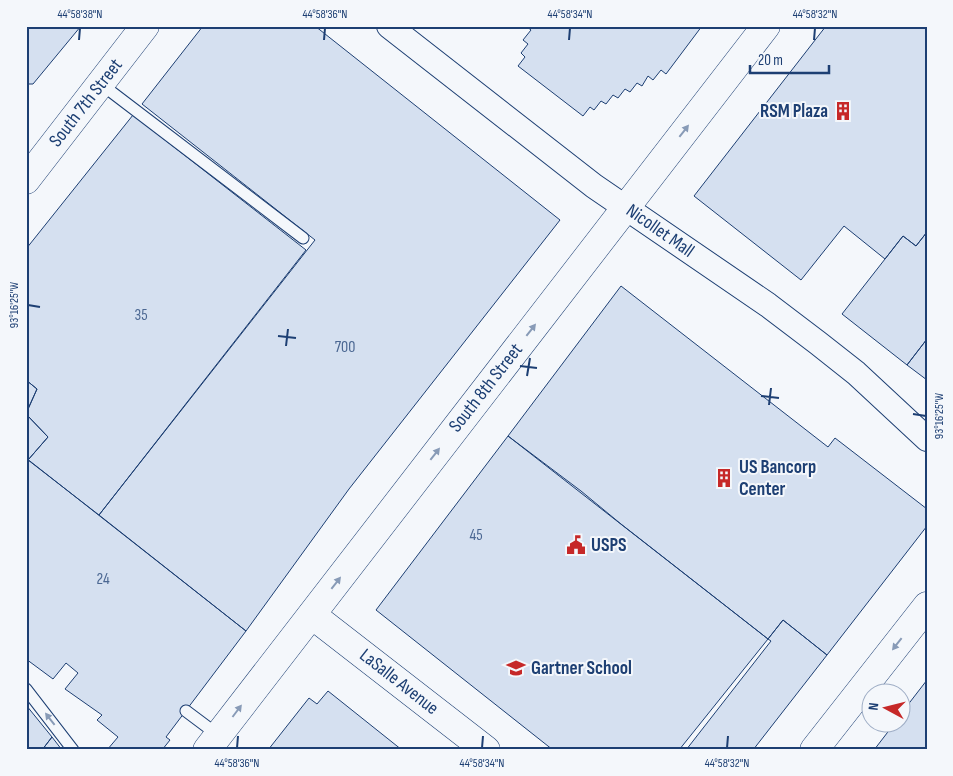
<svg xmlns="http://www.w3.org/2000/svg" width="953" height="776" font-family="'Sofia Sans Condensed',sans-serif">
	<rect width="100%" height="100%" fill="#f4f7fb"/>
	<path fill="#d5e0f0" stroke="#1d3f73" d="M26 26H81L33 84H26Z
		M203 26H315L560 220 349 489 246 631 99 515 315 240 142 104Z
		M526 26H702L666 74 661 70 653 80 648 76 642 86 637 83 630 92 625 89 618 98 613 95 606 104 601 101 594 110 590 107 583 116 518 66 525 57 521 53 528 44 523 40 531 30Z
		M826 26H927V232L916 246 903 236 885 259 844 226 801 280 694 196Z
		M133 115 306 250 99 515 28 460 48 437 26 414 37 389 26 380V249Z
		M927 232V339L907 365 842 314 903 236 916 246Z
		M621 286 828 447 835 438 927 509V526L827 655 783 620 768 639 508 436Z
		M927 339V380L907 365Z
		M26 380 37 389 26 413Z
		M26 414 48 437 28 460 26 458Z
		M508 436 581 491 621 524 768 639 679 750H553L376 610Z
		M26 458 246 631 166 737 170 740 162 750H107L118 737 97 720 102 715 65 689 78 673 66 663 53 679 26 659Z
		M783 620 827 655 753 750H686L771 641 768 639Z
		M927 680V750H874L894 724H900V715Z
		M328 691 402 750H268L309 698 317 704Z
		M26 705 52 737 42 750H26Z
		M52 737 62 750H42Z"/>
	<g fill="none" stroke-linecap="round" stroke-linejoin="round">
		<g stroke="#1d3f73" stroke-width="13">
			<path id="service" d="M101 84 303 238
				M26 689 73 750
				M186 711 218 735"/>
		</g>
		<g stroke="#1d3f73" stroke-width="26">
			<path id="minor" d="M389 26 594 186 768 305 818 343 856 373 927 439"/>
		</g>
		<g stroke="#1d3f73" stroke-width="29">
			<path id="tertiary" d="M312 615 486 750
				M814 750 927 606"/>
		</g>
		<g stroke="#1d3f73" stroke-width="29">
			<path id="secondary" d="M26 180 145 26
				M207 750 766 26"/>
		</g>
		<use href="#service" stroke="#f4f7fb" stroke-width="11"/>
		<use href="#minor" stroke="#f4f7fb" stroke-width="24"/>
		<use href="#tertiary" stroke="#f4f7fb" stroke-width="28"/>
		<use href="#secondary" stroke="#f4f7fb" stroke-width="28"/>
	</g>
	<defs><path id="oneway-solid" d="M-6-.8H1V-3.2L6.5 0L1 3.2V.8H-6Z" transform="scale(1.25)"/></defs>
	<g fill="#889bb7">
		<use href="#oneway-solid" transform="translate(684 131) rotate(-52)"/>
		<use href="#oneway-solid" transform="translate(531 330) rotate(-52)"/>
		<use href="#oneway-solid" transform="translate(435 454) rotate(-52)"/>
		<use href="#oneway-solid" transform="translate(336 583) rotate(-52)"/>
		<use href="#oneway-solid" transform="translate(897 644) rotate(128)"/>
		<use href="#oneway-solid" transform="translate(237 711) rotate(-53)"/>
		<use href="#oneway-solid" transform="translate(50 719) rotate(-128)"/>
	</g>
	<path fill="none" stroke="#1d3f73" stroke-width="2" d="M79 40 80 28M324 40 325 28M569 40 570 28M814 40 815 28M28 305 40 307M278 336 296 338M286 346 288 329M520 366 537 368M527 376 530 358M761 396 779 398M769 405 771 388M913 414 926 416M237 748 238 736M482 748 483 736M727 748 728 736"/>
	<defs>
		<g id="building-bare" transform="scale(1.5)"><path d="M-4-6H4V6H1V3H-1V6H-4ZM-2.5-4.3h1.7v1.8h-1.7ZM.8-4.3h1.7v1.8H.8ZM-2.5-1h1.7V.8h-1.7ZM.8-1h1.7V.8H.8Z" fill="#c62828" stroke="#f4f7fb" stroke-width="2.5" paint-order="stroke"/></g>
		<g id="civic-bare" transform="scale(1.5)"><path d="M-.6-6.5H3V-4.5H.6V-3L4-1V1h2V6H-6V1h2V-1L-.6-3ZM-1.2 2.5V6h2.4V2.5Z" fill="#c62828" stroke="#f4f7fb" stroke-width="2.5" paint-order="stroke"/></g>
		<g id="school-bare" transform="scale(1.5)"><path d="M0-5L7-2L0 1L-7-2ZM-4 1L0 2.5L4 1V4Q0 6-4 4Z" fill="#c62828" stroke="#f4f7fb" stroke-width="2.5" paint-order="stroke"/></g>
	</defs>
	<g fill-rule="evenodd">
		<use href="#building-bare" x="843" y="111"/>
		<use href="#building-bare" x="724" y="478"/>
		<use href="#civic-bare" x="576" y="545"/>
		<use href="#school-bare" x="516" y="668"/>
	</g>
	<g text-anchor="middle" dominant-baseline="central" stroke-width="4" stroke-linejoin="round" paint-order="stroke">
		<g font-size="16" fill="#4b6792">
			<text x="141" y="315">35</text>
			<text x="345" y="347">700</text>
			<text x="476" y="535">45</text>
			<text x="103" y="579">24</text>
		</g>
		<g font-size="19" fill="#1d3f73" stroke="#f4f7fb">
			<text transform="translate(86 103) rotate(-52)">South 7th Street</text>
			<text transform="translate(660 231) rotate(35)">Nicollet Mall</text>
			<text transform="translate(486 388) rotate(-52)">South 8th Street</text>
			<text transform="translate(399 682) rotate(38)">LaSalle Avenue</text>
		</g>
		<g font-size="19" font-weight="bold" fill="#1d3f73" stroke="#f4f7fb" text-anchor="start">
			<text x="828" y="111" text-anchor="end">RSM Plaza</text>
			<text x="739" y="467">US Bancorp<tspan x="739" dy="22">Center</tspan></text>
			<text x="591" y="545">USPS</text>
			<text x="531" y="668">Gartner School</text>
		</g>
	</g>
	<rect width="953" height="776" fill="none" stroke="#f4f7fb" stroke-width="55"/>
	<g transform="translate(886 708) rotate(277)"><circle r="24" fill="#f4f7fb" stroke="#9eadc5"/>
	<path d="M0-4L9 19L0 12L-9 19Z" fill="#c62828"/>
	<text y="-8" font-size="14" font-weight="bold" text-anchor="middle" fill="#1d3f73">N</text>
	</g>
	<path d="M750 65v8h79v-8" fill="none" stroke="#1d3f73" stroke-width="2.5"/>
	<text x="758" y="65" font-size="15" fill="#1d3f73" stroke="#f4f7fb" stroke-width="4" paint-order="stroke">20 m</text>
	<rect x="28" y="28" width="898" height="720" fill="none" stroke="#1d3f73" stroke-width="2"/>
	<g font-size="12" text-anchor="middle" fill="#1d3f73">
		<text x="80" y="18">44°58'38"N</text>
		<text x="325" y="18">44°58'36"N</text>
		<text x="570" y="18">44°58'34"N</text>
		<text x="815" y="18">44°58'32"N</text>
		<text transform="translate(14 305) rotate(-90)" y="4">93°16'25"W</text>
		<text transform="translate(939 416) rotate(-90)" y="4">93°16'25"W</text>
		<text x="237" y="767">44°58'36"N</text>
		<text x="482" y="767">44°58'34"N</text>
		<text x="727" y="767">44°58'32"N</text>
	</g>
</svg>
